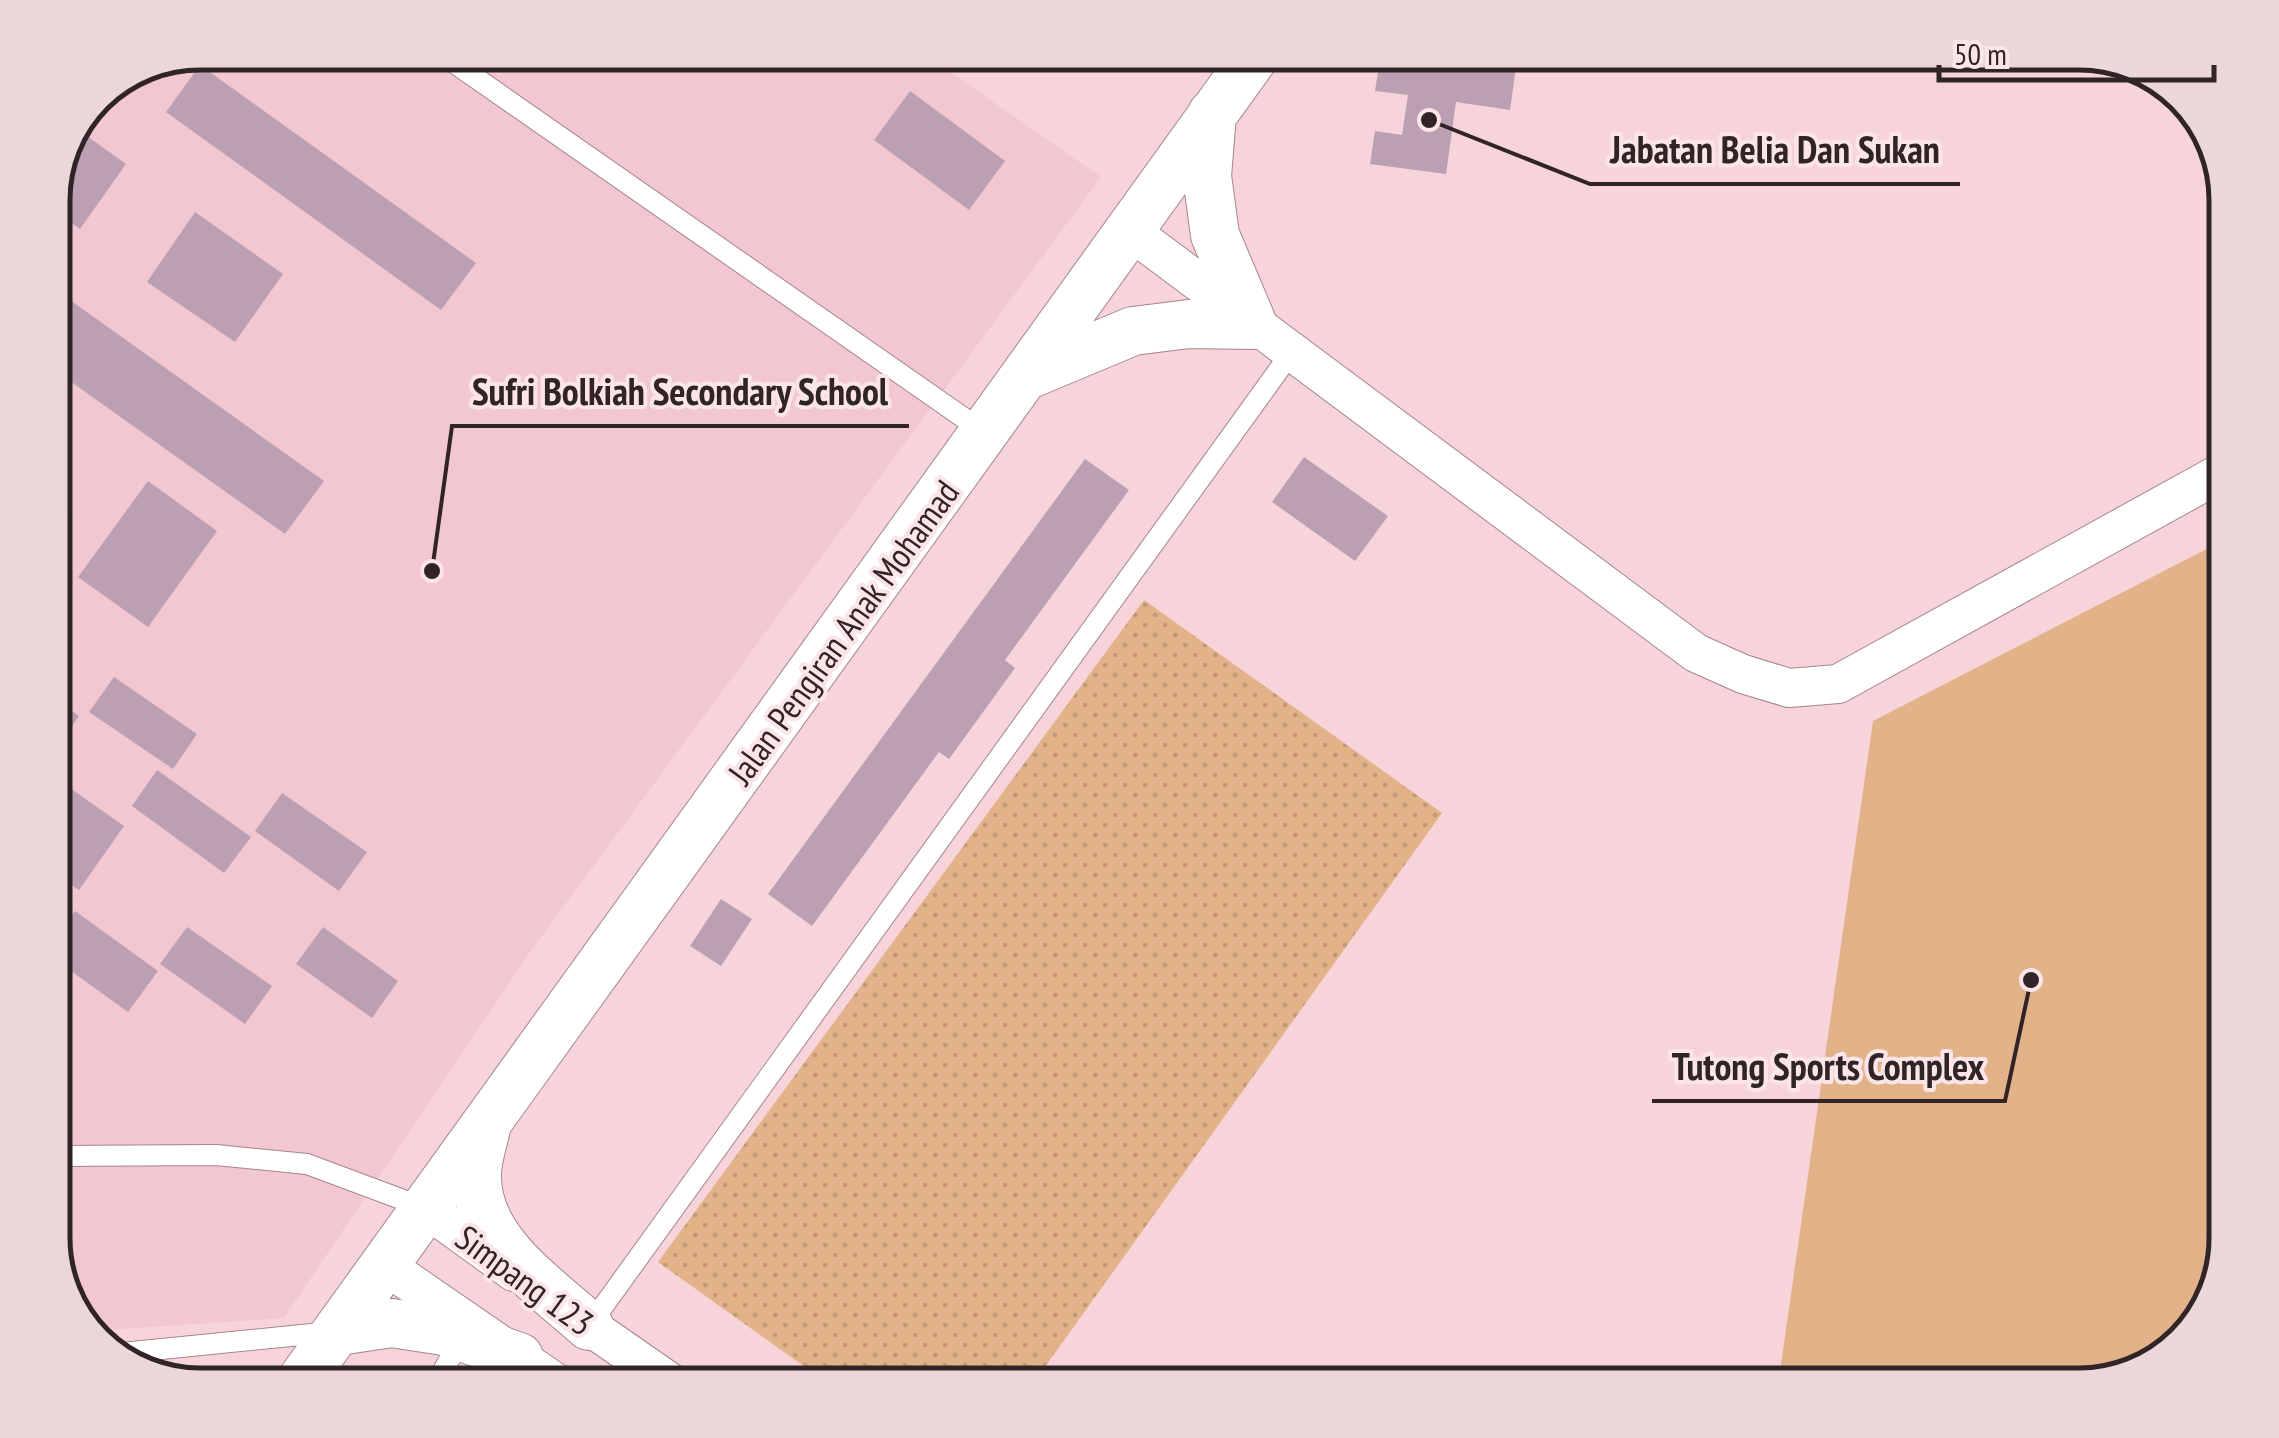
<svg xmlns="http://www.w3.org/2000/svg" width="2279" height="1438" font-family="'PT Sans Narrow',sans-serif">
	<defs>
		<pattern id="park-dots" width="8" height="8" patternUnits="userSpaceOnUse" patternTransform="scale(2.5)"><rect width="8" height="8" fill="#e2b289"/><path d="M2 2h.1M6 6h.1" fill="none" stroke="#c29976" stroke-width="1.8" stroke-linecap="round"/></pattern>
	</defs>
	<rect width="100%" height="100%" fill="#f7d4da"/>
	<path fill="#f2c7d0" d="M200 53H923L1101 177 530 952 284 1318 91 1331 72 1311 53 1247V191L96 95Z"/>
	<path fill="url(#park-dots)" d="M1144 600 1442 813 1032 1385H830L658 1262Z"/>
	<path fill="#e2b289" d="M2226 539V1239L2202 1320 2152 1366 2080 1385H1778L1873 721Z"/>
	<path fill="#bba0b3" d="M1381 53H1518L1510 110 1456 102 1446 174 1370 164 1375 131 1402 135 1408 95 1375 91Z
		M200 65 476 263 441 310 166 112Z
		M910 91 1005 161 969 210 874 140Z
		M80 131 126 164 80 229 53 210V191Z
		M195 212 283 274 235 342 147 282Z
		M53 288 324 481 285 534 53 369Z
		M1304 457 1388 516 1355 561 1272 502Z
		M1085 459 1129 490 1005 660 1015 668 949 759 939 752 812 926 768 894Z
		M148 481 217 531 148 627 78 577Z
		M114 677 197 734 173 769 89 712Z
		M53 697 79 716 53 754Z
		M157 770 251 837 224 873 132 806Z
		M53 776 124 826 79 890 53 872Z
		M282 793 367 852 339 891 255 831Z
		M721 899 752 919 721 966 690 946Z
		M75 911 158 971 128 1012 53 958V941Z
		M187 927 272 986 245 1024 160 964Z
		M323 927 398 981 372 1018 296 964Z"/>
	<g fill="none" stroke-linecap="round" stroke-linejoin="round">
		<g stroke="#a5858b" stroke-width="22">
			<path id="service" d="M440 53 984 432
				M53 1156 216 1155 307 1164 425 1208
				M589 1326 1291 353
				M112 1354 331 1332
				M435 1385 462 1337"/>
		</g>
		<g stroke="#a5858b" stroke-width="40">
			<path id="minor" d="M1130 231 1696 653 1743 674 1789 688 1838 684 2226 470
				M427 1209 514 1272
				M386 1266 559 1385
				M566 1310 674 1385"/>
		</g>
		<g stroke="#a5858b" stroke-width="50">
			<path id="tertiary" d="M1030 374 1133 331 1189 324 1253 325 1215 235 1207 176 1212 114
				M486 1128C483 1143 477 1159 477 1174 475 1241 545 1286 589 1326
				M338 1331 392 1323 444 1331 519 1357
				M298 1385 1257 53"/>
		</g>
		<use href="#service" stroke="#fff" stroke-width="20"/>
		<use href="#minor" stroke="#fff" stroke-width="38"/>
		<use href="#tertiary" stroke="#fff" stroke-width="48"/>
	</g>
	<g text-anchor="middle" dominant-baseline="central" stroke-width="8" stroke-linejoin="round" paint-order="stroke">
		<g font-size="35" fill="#312426" stroke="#fbe5e9">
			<text transform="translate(843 632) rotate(-54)">Jalan Pengiran Anak Mohamad</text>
			<text transform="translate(525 1280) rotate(36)">Simpang 123</text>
		</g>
	</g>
	<path d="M0 0H2279V1438H0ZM200 70H2079A130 130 0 0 1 2209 200V1238A130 130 0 0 1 2079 1368H200A130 130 0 0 1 70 1238V200A130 130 0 0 1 200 70Z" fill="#ebd6d9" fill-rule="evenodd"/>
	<path fill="none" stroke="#312426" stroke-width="5" d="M200 70H2079A130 130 0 0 1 2209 200V1238A130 130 0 0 1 2079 1368H200A130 130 0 0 1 70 1238V200A130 130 0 0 1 200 70Z"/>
	<path fill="none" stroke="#312426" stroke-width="4" d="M1429 120L1590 184H1960M432 571L452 426H909M2031 980L2005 1101H1652"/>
	<g fill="#312426" stroke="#fbe5e9" stroke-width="4">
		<circle cx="1429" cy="120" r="10"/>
		<circle cx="432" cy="571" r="10"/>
		<circle cx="2031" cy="980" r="10"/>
	</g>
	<g font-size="38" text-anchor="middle" font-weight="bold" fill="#312426" stroke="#fbe5e9" stroke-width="8" stroke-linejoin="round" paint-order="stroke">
		<text x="1775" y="163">Jabatan Belia Dan Sukan</text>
		<text x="680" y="405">Sufri Bolkiah Secondary School</text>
		<text x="1828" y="1080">Tutong Sports Complex</text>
	</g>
	<path d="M1939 65v15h275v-15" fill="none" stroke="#312426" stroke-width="5"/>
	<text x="1954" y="65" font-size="30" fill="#312426" stroke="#fbe5e9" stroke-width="8" paint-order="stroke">50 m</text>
</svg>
